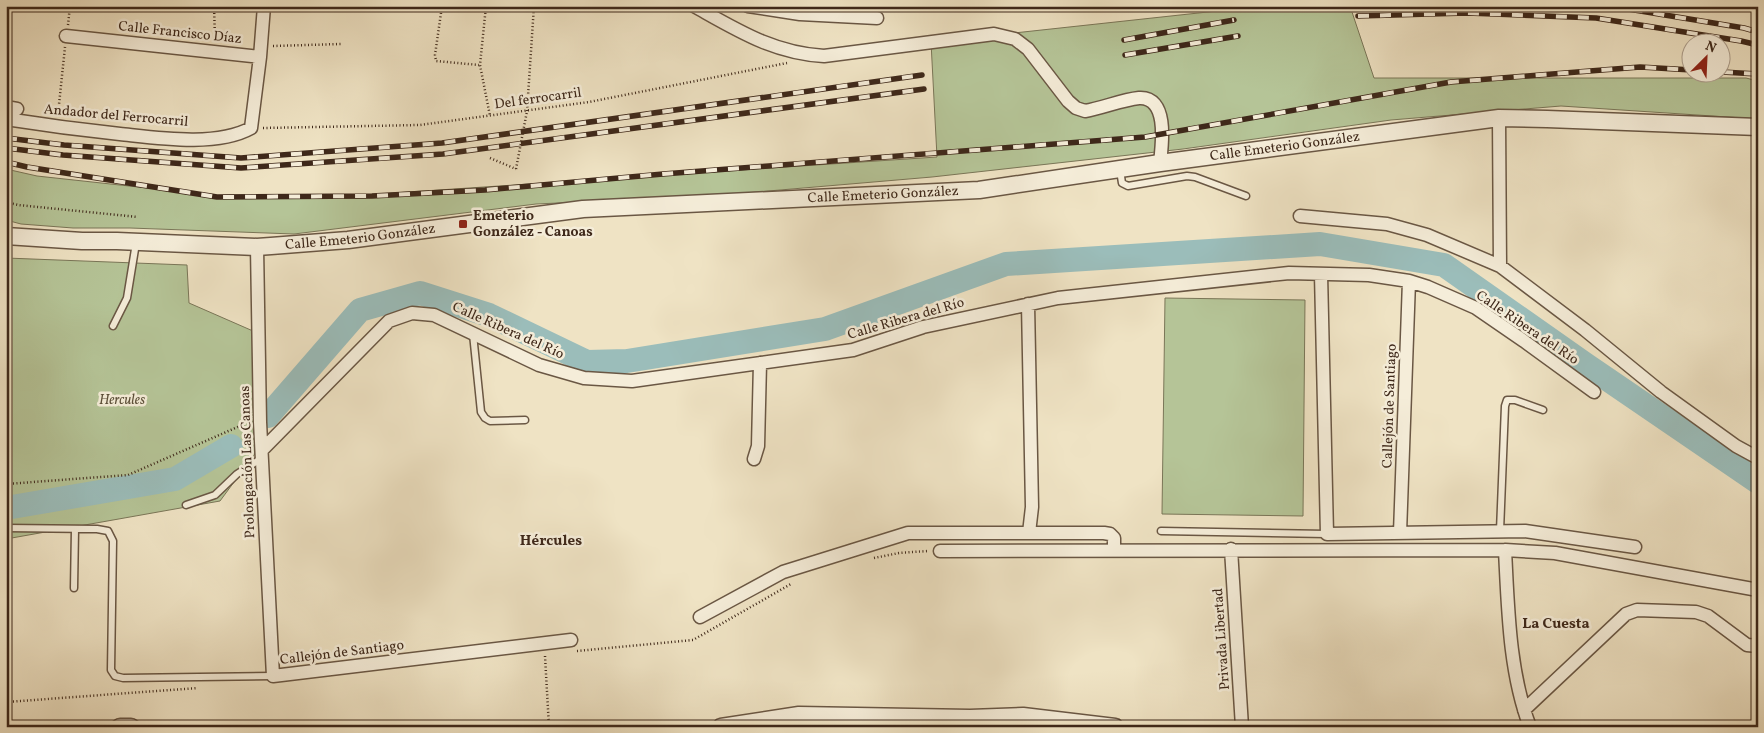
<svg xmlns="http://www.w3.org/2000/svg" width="1764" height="733" font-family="Vollkorn,serif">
	<rect width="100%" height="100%" fill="#efe3c4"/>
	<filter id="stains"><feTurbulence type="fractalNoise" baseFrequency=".004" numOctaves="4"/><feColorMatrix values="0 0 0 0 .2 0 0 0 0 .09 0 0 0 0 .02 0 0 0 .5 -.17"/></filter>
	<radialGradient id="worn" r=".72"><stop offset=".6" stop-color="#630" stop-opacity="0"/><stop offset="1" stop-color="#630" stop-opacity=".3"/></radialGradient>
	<path fill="#b5c497" stroke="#7a7658" d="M1263 6H1350L1374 78H1746L1758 81V119L1561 106 1391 120 1183 149 932 177 710 196 536 204 294 234 130 228H73L21 224 6 220V169L37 176 230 197 348 196 937 157 931 42Z
		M6 258 187 265 189 303 253 331 257 451 220 501 6 539Z
		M1165 298 1305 300 1303 516 1162 514Z"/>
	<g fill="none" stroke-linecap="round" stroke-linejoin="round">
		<path stroke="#9bbdba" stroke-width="24" d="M268 416 360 310 420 293 489 315 587 362 627 361 825 329 1006 264 1320 244 1444 265 1585 364 1758 482
			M6 508 175 479 231 446"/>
		<g stroke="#6a5744" stroke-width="9">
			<path id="service" d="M1120 170 1122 183 1128 186 1187 176 1195 177 1246 196
				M113 326 127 298 136 243
				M473 334 481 412 485 418 490 421 525 420
				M186 505 215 495 237 474 262 458
				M6 528 97 529 108 531 113 541 111 670 115 676 123 678 273 676
				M1161 531 1327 534
				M1500 531 1505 406 1507 400H1515L1543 410
				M74 588 75 529"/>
		</g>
		<g stroke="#6a5744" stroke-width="15">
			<path id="minor" d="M694 6C737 30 773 53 824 56L994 34 1015 39 1028 49 1068 101 1076 108 1085 111C1103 108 1121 100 1139 98 1169 96 1162 145 1160 163
				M748 6 800 14 877 18
				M66 36 260 57
				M6 107 17 109
				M1499 118 1500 266
				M6 119C44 125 82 130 120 134 158 138 217 147 251 128L260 57 264 6
				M1300 216 1387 224 1427 235 1500 266 1585 330 1661 392 1736 446 1758 458
				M257 247 260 422 273 676 571 640
				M1321 274 1327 534 1525 531 1635 547
				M1028 304 1032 507 1029 533
				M262 450 389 321 412 313 434 315 539 365 584 378 632 381 853 350 923 327 1058 298 1289 273 1369 275 1409 281 1428 287 1476 308 1524 341 1594 392
				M754 459 758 446 760 363
				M1400 533 1409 281
				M1231 549 1242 727
				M1505 550C1508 608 1509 672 1530 727
				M940 551 1505 550 1555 553 1758 590
				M700 617 783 572 908 533H1104L1110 534 1114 538V550
				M1524 710 1626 614 1637 610 1696 612 1708 616 1747 645 1758 646"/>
		</g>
		<g stroke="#6a5744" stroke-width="19">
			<g id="tertiary">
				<path id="s1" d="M6 236 82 241H117L257 247 271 246 348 240 583 209 979 190 1160 163 1499 118 1547 119 1758 127"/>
				<path d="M120 727H131"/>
				<path d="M721 727 799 715 970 718 1023 716 1115 727"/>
			</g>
		</g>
		<path stroke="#3e281a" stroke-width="2.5" stroke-dasharray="1 2.5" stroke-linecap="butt" d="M214 6 215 39
			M442 6 435 55 436 61 479 65
			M486 6 480 65 490 116
			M68 25 70 6
			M273 46 341 44
			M527 111 534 6
			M58 114 65 47
			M263 128 420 125 589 102 787 63
			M490 158 516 169
			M6 202 18 205 138 217
			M6 484 128 475 249 422
			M874 558 899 553 928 551
			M577 651 693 640 791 584
			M545 656 549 727
			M6 702 198 688"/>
		<use href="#service" stroke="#f5edd9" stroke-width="6"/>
		<use href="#minor" stroke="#f5edd9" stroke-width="12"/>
		<use href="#tertiary" stroke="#f5edd9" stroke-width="16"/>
		<g stroke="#3e281a" stroke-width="5.5">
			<path id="rail" d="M1610 6 1744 28 1758 32
				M1358 16 1467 13 1596 18 1741 41 1758 45
				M1124 40 1234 20
				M1125 55 1238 36
				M1722 72 1758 74
				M6 138 64 145 241 158 442 143 922 75
				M6 148 63 155 241 168 443 154 924 89
				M6 162 27 167 217 197 372 196 485 190 663 174 1145 137 1451 82 1640 67 1692 70"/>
		</g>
		<use href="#rail" stroke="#f5edd9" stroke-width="4" stroke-dasharray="11" stroke-linecap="butt"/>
		<path stroke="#3e281a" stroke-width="2.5" stroke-dasharray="1 2.5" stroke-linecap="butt" d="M516 169 527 111"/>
	</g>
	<rect fill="#8f2418" stroke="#f5edd9" stroke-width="2" x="458" y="219" width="10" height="10" rx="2.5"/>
	<g text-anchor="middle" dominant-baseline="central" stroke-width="5" stroke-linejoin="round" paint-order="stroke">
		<g font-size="14" fill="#3e281a" stroke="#f5edd9">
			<text transform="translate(180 33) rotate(6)">Calle Francisco Díaz</text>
			<text transform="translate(538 99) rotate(-8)">Del ferrocarril</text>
			<text transform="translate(116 116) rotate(5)">Andador del Ferrocarril</text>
			<text stroke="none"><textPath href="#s1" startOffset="1285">Calle Emeterio González</textPath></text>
			<text stroke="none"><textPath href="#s1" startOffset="880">Calle Emeterio González</textPath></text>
			<text stroke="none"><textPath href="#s1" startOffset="355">Calle Emeterio González</textPath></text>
			<text transform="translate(906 319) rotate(-16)">Calle Ribera del Río</text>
			<text transform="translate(1527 328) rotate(34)">Calle Ribera del Río</text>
			<text transform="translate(508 331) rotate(24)">Calle Ribera del Río</text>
			<text transform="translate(1390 406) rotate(-88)">Callejón de Santiago</text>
			<text transform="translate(248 462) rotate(-92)">Prolongación Las Canoas</text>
			<text transform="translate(1222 639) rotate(-94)">Privada Libertad</text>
			<text transform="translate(342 653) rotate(-7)">Callejón de Santiago</text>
		</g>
		<g font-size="14" font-weight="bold" fill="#3e281a" stroke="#f5edd9" text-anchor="start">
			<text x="473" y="216">Emeterio<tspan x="473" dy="16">González - Canoas</tspan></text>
		</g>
		<g font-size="14" font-style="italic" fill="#5c4f39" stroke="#f5edd9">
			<text x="122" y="400">Hercules</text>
		</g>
		<g font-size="15" font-weight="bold" fill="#3e281a" stroke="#f5edd9">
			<text x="551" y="541">Hércules</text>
			<text x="1556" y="624">La Cuesta</text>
		</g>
	</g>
	<rect width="1764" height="733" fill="none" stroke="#efe3c4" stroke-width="25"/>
	<rect x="8" y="8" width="1749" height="718" fill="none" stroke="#3e281a" stroke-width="2.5"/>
	<rect x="12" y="12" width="1739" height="708" fill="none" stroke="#3e281a"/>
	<g transform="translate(1706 58) rotate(24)"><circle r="24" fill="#f5edd9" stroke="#ac9e8d"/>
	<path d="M0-4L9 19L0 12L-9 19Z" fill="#8f2418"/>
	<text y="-8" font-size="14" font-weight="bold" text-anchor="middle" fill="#3e281a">N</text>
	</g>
	<rect width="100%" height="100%" filter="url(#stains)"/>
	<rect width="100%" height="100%" fill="url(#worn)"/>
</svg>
